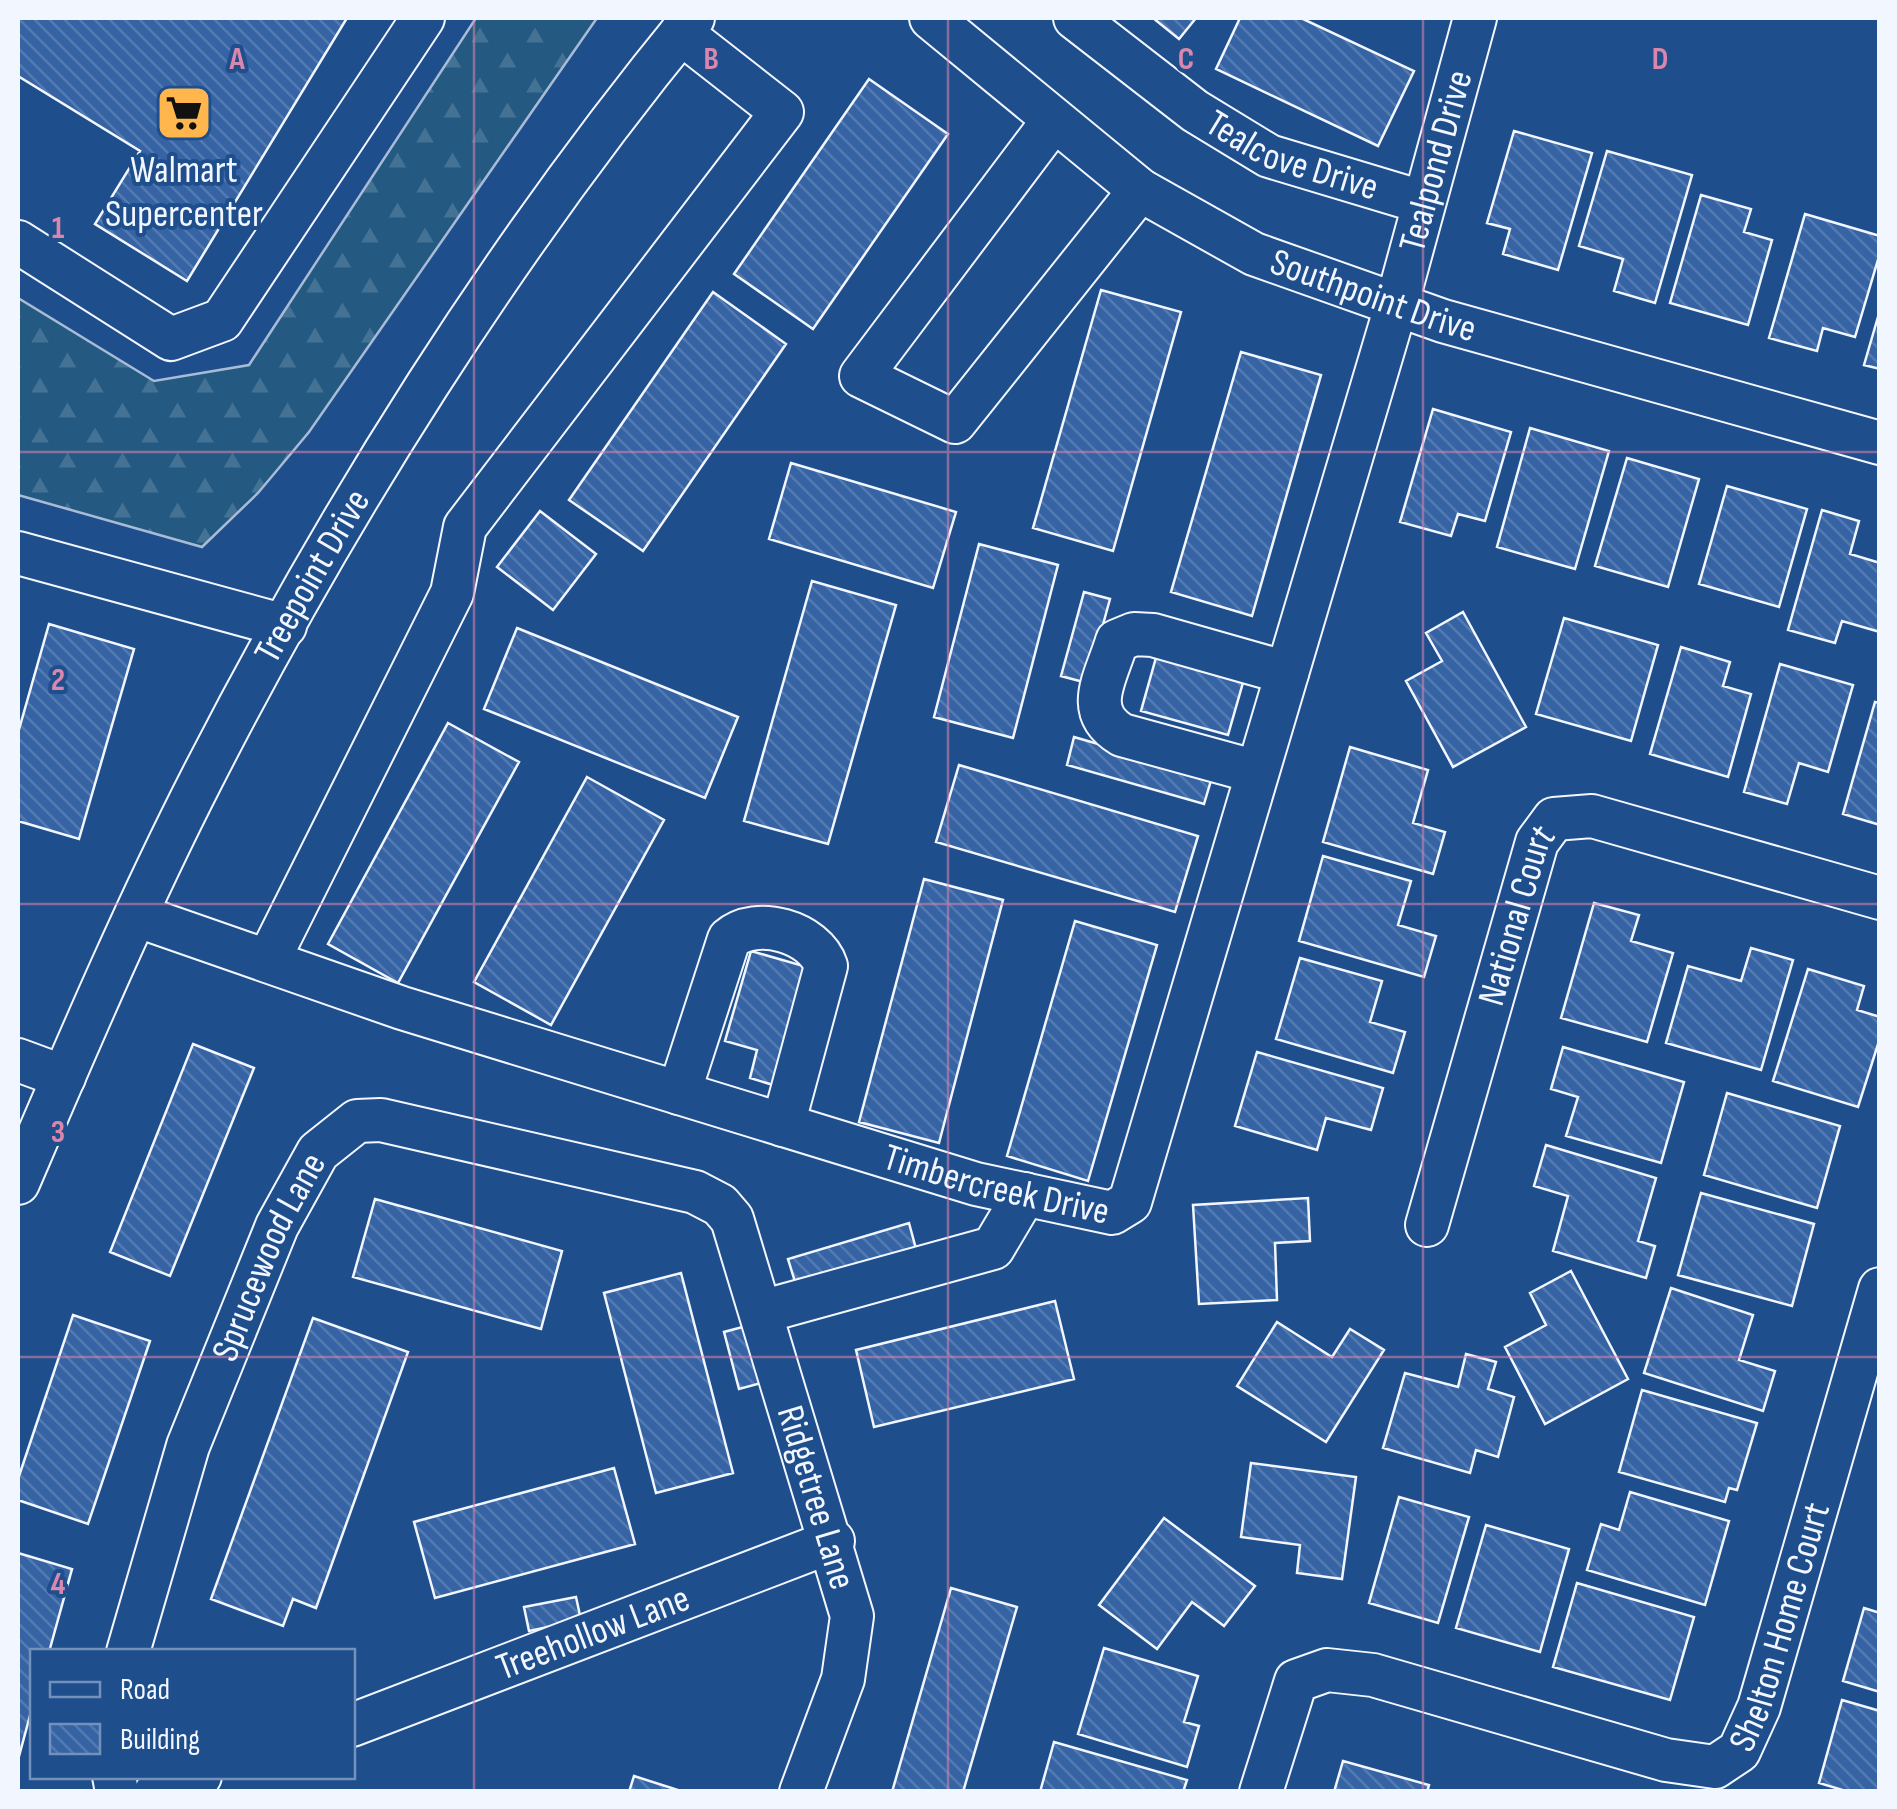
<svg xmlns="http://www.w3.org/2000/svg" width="1897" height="1809" font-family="'Sofia Sans Condensed',sans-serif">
	<defs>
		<pattern id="forest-firs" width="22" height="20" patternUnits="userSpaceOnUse" patternTransform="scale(2.5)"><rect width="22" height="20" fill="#245a82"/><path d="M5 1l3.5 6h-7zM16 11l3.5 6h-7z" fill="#447295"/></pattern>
		<pattern id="building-back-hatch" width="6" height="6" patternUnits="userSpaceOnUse" patternTransform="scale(2.5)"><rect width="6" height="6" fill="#3563a3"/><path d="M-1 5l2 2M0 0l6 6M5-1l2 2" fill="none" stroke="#537ab1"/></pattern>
	</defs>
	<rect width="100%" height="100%" fill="#1f4e8c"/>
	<path fill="url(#forest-firs)" stroke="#a8bbd7" stroke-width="2.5" d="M476 18H597L309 432 258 493 202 547 18 495V298L154 381 249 365Z"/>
	<path fill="url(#building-back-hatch)" stroke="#f2f6ff" stroke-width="2.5" d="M18 18H347L187 281 95 224 140 151 18 76Z
		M1153 18H1196L1179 39Z
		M1240 18H1301L1414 71 1378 146 1216 69Z
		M869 79 948 134 813 329 734 274Z
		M1514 131 1592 153 1558 270 1503 254 1510 229 1487 223Z
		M1607 151 1692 175 1655 303 1614 291 1623 259 1579 246Z
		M1701 195 1751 209 1744 232 1772 240 1748 325 1670 303Z
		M1805 214 1880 236V253L1855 337 1823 328 1817 351 1769 338Z
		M1101 290 1181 312 1113 551 1033 528Z
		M713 292 786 344 643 551 569 500Z
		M1880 310V369L1864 365Z
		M1241 352 1321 375 1252 616 1171 592Z
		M1433 409 1511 432 1485 521 1458 514 1451 536 1400 522Z
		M1530 428 1609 451 1575 569 1497 547Z
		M1627 458 1699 479 1668 587 1595 566Z
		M791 463 956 512 933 588 769 539Z
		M1727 486 1807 509 1779 607 1699 584Z
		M1822 510 1859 521 1850 554 1880 563V632L1842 621 1835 643 1788 630Z
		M540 511 596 554 553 610 497 567Z
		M979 544 1058 565 1013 738 934 717Z
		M812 581 896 605 828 844 744 821Z
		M1084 592 1110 599 1087 683 1061 676Z
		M1463 612 1526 727 1453 767 1406 681 1442 661 1426 633Z
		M1564 618 1658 645 1631 741 1536 714Z
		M49 624 134 649 79 839 18 821V733Z
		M517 628 738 717 705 798 484 709Z
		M1681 647 1730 662 1723 686 1751 694 1728 777 1650 754Z
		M1157 654 1244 679 1228 735 1141 711Z
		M1780 664 1853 685 1828 772 1799 763 1787 804 1744 792Z
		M1875 702 1880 703V825L1843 814Z
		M448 723 519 762 398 983 328 944Z
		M1074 737 1212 777 1204 804 1067 765Z
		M1350 747 1428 770 1413 823 1445 832 1433 874 1323 842Z
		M959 765 1198 836 1175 912 936 842Z
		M587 777 664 820 551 1025 474 982Z
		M1323 856 1411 881 1398 925 1436 936 1424 977 1299 941Z
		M924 879 1003 900 939 1143 859 1122Z
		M1594 903 1639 915 1631 941 1673 953 1647 1042 1561 1018Z
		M1075 921 1157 945 1088 1181 1007 1156Z
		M1751 948 1793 960 1761 1070 1666 1043 1688 966 1741 981Z
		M751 951 807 967 773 1085 750 1078 757 1050 725 1041Z
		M1300 958 1382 981 1370 1022 1405 1032 1393 1073 1276 1039Z
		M1808 969 1864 986 1857 1010 1880 1017V1038L1858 1107 1773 1081Z
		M193 1044 254 1068 170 1276 110 1252Z
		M1563 1047 1684 1082 1661 1163 1566 1136 1578 1097 1551 1089Z
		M1257 1052 1383 1088 1371 1130 1326 1118 1317 1150 1235 1126Z
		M1727 1093 1840 1126 1817 1208 1704 1175Z
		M1546 1145 1656 1178 1638 1241 1655 1246 1646 1278 1553 1251 1568 1196 1534 1186Z
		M1701 1193 1814 1224 1792 1306 1678 1275Z
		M1308 1198 1310 1241 1275 1243 1277 1300 1199 1304 1193 1205Z
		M375 1199 562 1251 541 1329 353 1277Z
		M909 1223 916 1249 796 1285 788 1259Z
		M1571 1271 1628 1379 1545 1424 1505 1347 1546 1325 1530 1293Z
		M681 1273 733 1473 656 1493 604 1293Z
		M1671 1288 1753 1315 1739 1360 1775 1371 1763 1411 1644 1373Z
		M1055 1301 1074 1379 874 1427 856 1350Z
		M73 1315 150 1341 88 1524 18 1500V1479Z
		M313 1318 408 1352 316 1608 293 1599 283 1626 211 1599Z
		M1277 1322 1332 1357 1350 1329 1384 1350 1326 1442 1237 1386Z
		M750 1325 765 1382 739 1389 724 1332Z
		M1466 1354 1496 1362 1488 1389 1514 1397 1498 1457 1476 1450 1470 1473 1383 1448 1405 1373 1458 1387Z
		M1642 1390 1757 1423 1737 1490 1729 1488 1725 1502 1619 1472Z
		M1251 1463 1356 1477 1342 1579 1297 1573 1300 1545 1241 1537Z
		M614 1468 635 1544 435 1598 414 1522Z
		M1630 1492 1729 1521 1705 1605 1587 1570 1601 1524 1619 1530Z
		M1399 1497 1469 1517 1438 1623 1369 1603Z
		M1164 1518 1255 1586 1224 1626 1192 1602 1157 1649 1099 1605Z
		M1486 1525 1569 1549 1540 1652 1456 1628Z
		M18 1553 72 1569 49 1652H32V1708L18 1760Z
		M1577 1583 1694 1617 1670 1700 1553 1667Z
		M951 1588 1017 1607 963 1792H892Z
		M576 1597 581 1620 529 1631 524 1607Z
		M1864 1608 1880 1613V1692L1843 1681Z
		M1104 1648 1198 1676 1184 1722 1199 1726 1187 1767 1078 1734Z
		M1842 1700 1880 1711V1792H1849L1819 1783Z
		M1054 1742 1187 1780 1183 1792H1040Z
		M1343 1761 1429 1785 1427 1792H1334Z
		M634 1776 684 1792H629Z"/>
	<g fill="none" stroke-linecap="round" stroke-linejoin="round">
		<g stroke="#f2f6ff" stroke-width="46">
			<g id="minor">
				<path id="s1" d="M931 18 1140 190 1254 254 1443 321 1880 443"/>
				<path id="s2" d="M1075 18 1195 111 1269 156 1422 202"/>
				<path d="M1053 121 861 376 955 422 1140 190"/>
				<path d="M18 242 171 339 222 320 423 18"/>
				<path d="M18 553 285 626"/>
				<path d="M1257 772 1122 735C1082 711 1106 678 1117 641L1134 634 1153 635 1287 673"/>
				<path id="s3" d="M138 916 402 1008 976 1184 1112 1213 1130 1202 1397 303 1475 18"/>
				<path d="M268 961 452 593 465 527 782 112 681 33"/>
				<path d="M18 1060 64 1077"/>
				<path d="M679 1093 729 939C756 915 815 932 826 966L783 1125"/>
				<path id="s4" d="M18 1183C76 1048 135 909 202 778 338 512 504 248 693 18"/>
				<path id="s5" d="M1427 1225 1537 842 1554 819 1592 816 1880 898"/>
				<path d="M761 1312 993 1248 1025 1194"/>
				<path id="s6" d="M128 1652 188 1446 277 1226 318 1152 357 1121 381 1120 695 1192 720 1205 732 1219 852 1616 843 1679 801 1792"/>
				<path id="s7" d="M352 1725 833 1541"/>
				<path d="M114 1776 117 1792"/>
				<path d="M156 1792 200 1776"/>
				<path id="s8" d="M1261 1792 1296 1681 1327 1670 1373 1675 1666 1760 1715 1767 1739 1751 1759 1707 1880 1289"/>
			</g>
		</g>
		<use href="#minor" stroke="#1f4e8c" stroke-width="42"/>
	</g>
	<path fill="none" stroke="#da87ad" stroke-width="2.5" stroke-opacity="0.55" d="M474 18V1792M948 18V1792M1423 18V1792M18 452H1880M18 904H1880M18 1357H1880"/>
	<defs>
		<g id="supermarket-square" transform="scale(2.875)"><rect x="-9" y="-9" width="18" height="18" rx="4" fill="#ffb74d" stroke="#1f4e8c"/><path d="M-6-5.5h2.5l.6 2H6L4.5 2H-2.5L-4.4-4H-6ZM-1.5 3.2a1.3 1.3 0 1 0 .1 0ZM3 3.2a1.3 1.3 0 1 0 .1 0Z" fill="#111"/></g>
	</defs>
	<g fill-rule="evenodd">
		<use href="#supermarket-square" x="184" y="113"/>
	</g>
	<g text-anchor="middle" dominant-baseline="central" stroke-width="8" stroke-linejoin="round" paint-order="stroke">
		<g font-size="38" fill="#f2f6ff" stroke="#1f4e8c">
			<text stroke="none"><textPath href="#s2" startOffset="260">Tealcove Drive</textPath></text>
			<text stroke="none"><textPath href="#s3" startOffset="2125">Tealpond Drive</textPath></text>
			<text stroke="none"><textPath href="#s1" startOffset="528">Southpoint Drive</textPath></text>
			<text stroke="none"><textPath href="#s4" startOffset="675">Treepoint Drive</textPath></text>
			<text stroke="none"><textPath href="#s5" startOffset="322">National Court</textPath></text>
			<text stroke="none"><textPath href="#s3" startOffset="900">Timbercreek Drive</textPath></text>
			<text stroke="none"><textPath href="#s6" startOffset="420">Sprucewood Lane</textPath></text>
			<text stroke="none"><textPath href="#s6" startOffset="1270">Ridgetree Lane</textPath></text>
			<text stroke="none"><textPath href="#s8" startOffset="710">Shelton Home Court</textPath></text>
			<text stroke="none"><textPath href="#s7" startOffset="258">Treehollow Lane</textPath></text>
		</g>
		<g font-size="38" fill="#f2f6ff" stroke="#1f4e8c">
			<text x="184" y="170">Walmart<tspan x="184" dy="44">Supercenter</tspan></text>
		</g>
	</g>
	<g font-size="32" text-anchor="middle" font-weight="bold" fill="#da87ad" stroke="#1f4e8c" stroke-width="8" stroke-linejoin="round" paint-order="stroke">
		<text x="237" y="69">A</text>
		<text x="711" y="69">B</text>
		<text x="1186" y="69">C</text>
		<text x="1660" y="69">D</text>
		<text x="58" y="238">1</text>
		<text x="58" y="690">2</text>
		<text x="58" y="1142">3</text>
		<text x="58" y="1594">4</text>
	</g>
	<rect width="1897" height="1809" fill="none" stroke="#f2f6ff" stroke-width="40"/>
	<rect x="30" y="1649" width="325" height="130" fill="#1f4e8c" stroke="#7391ba" stroke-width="2.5"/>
	<rect x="50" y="1682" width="50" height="15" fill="#1f4e8c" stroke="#7391ba" stroke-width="2.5"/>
	<text x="120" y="1699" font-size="30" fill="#f2f6ff">Road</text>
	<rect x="50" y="1724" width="50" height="30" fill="url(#building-back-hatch)" stroke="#7391ba" stroke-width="2.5"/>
	<text x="120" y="1749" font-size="30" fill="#f2f6ff">Building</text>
</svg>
